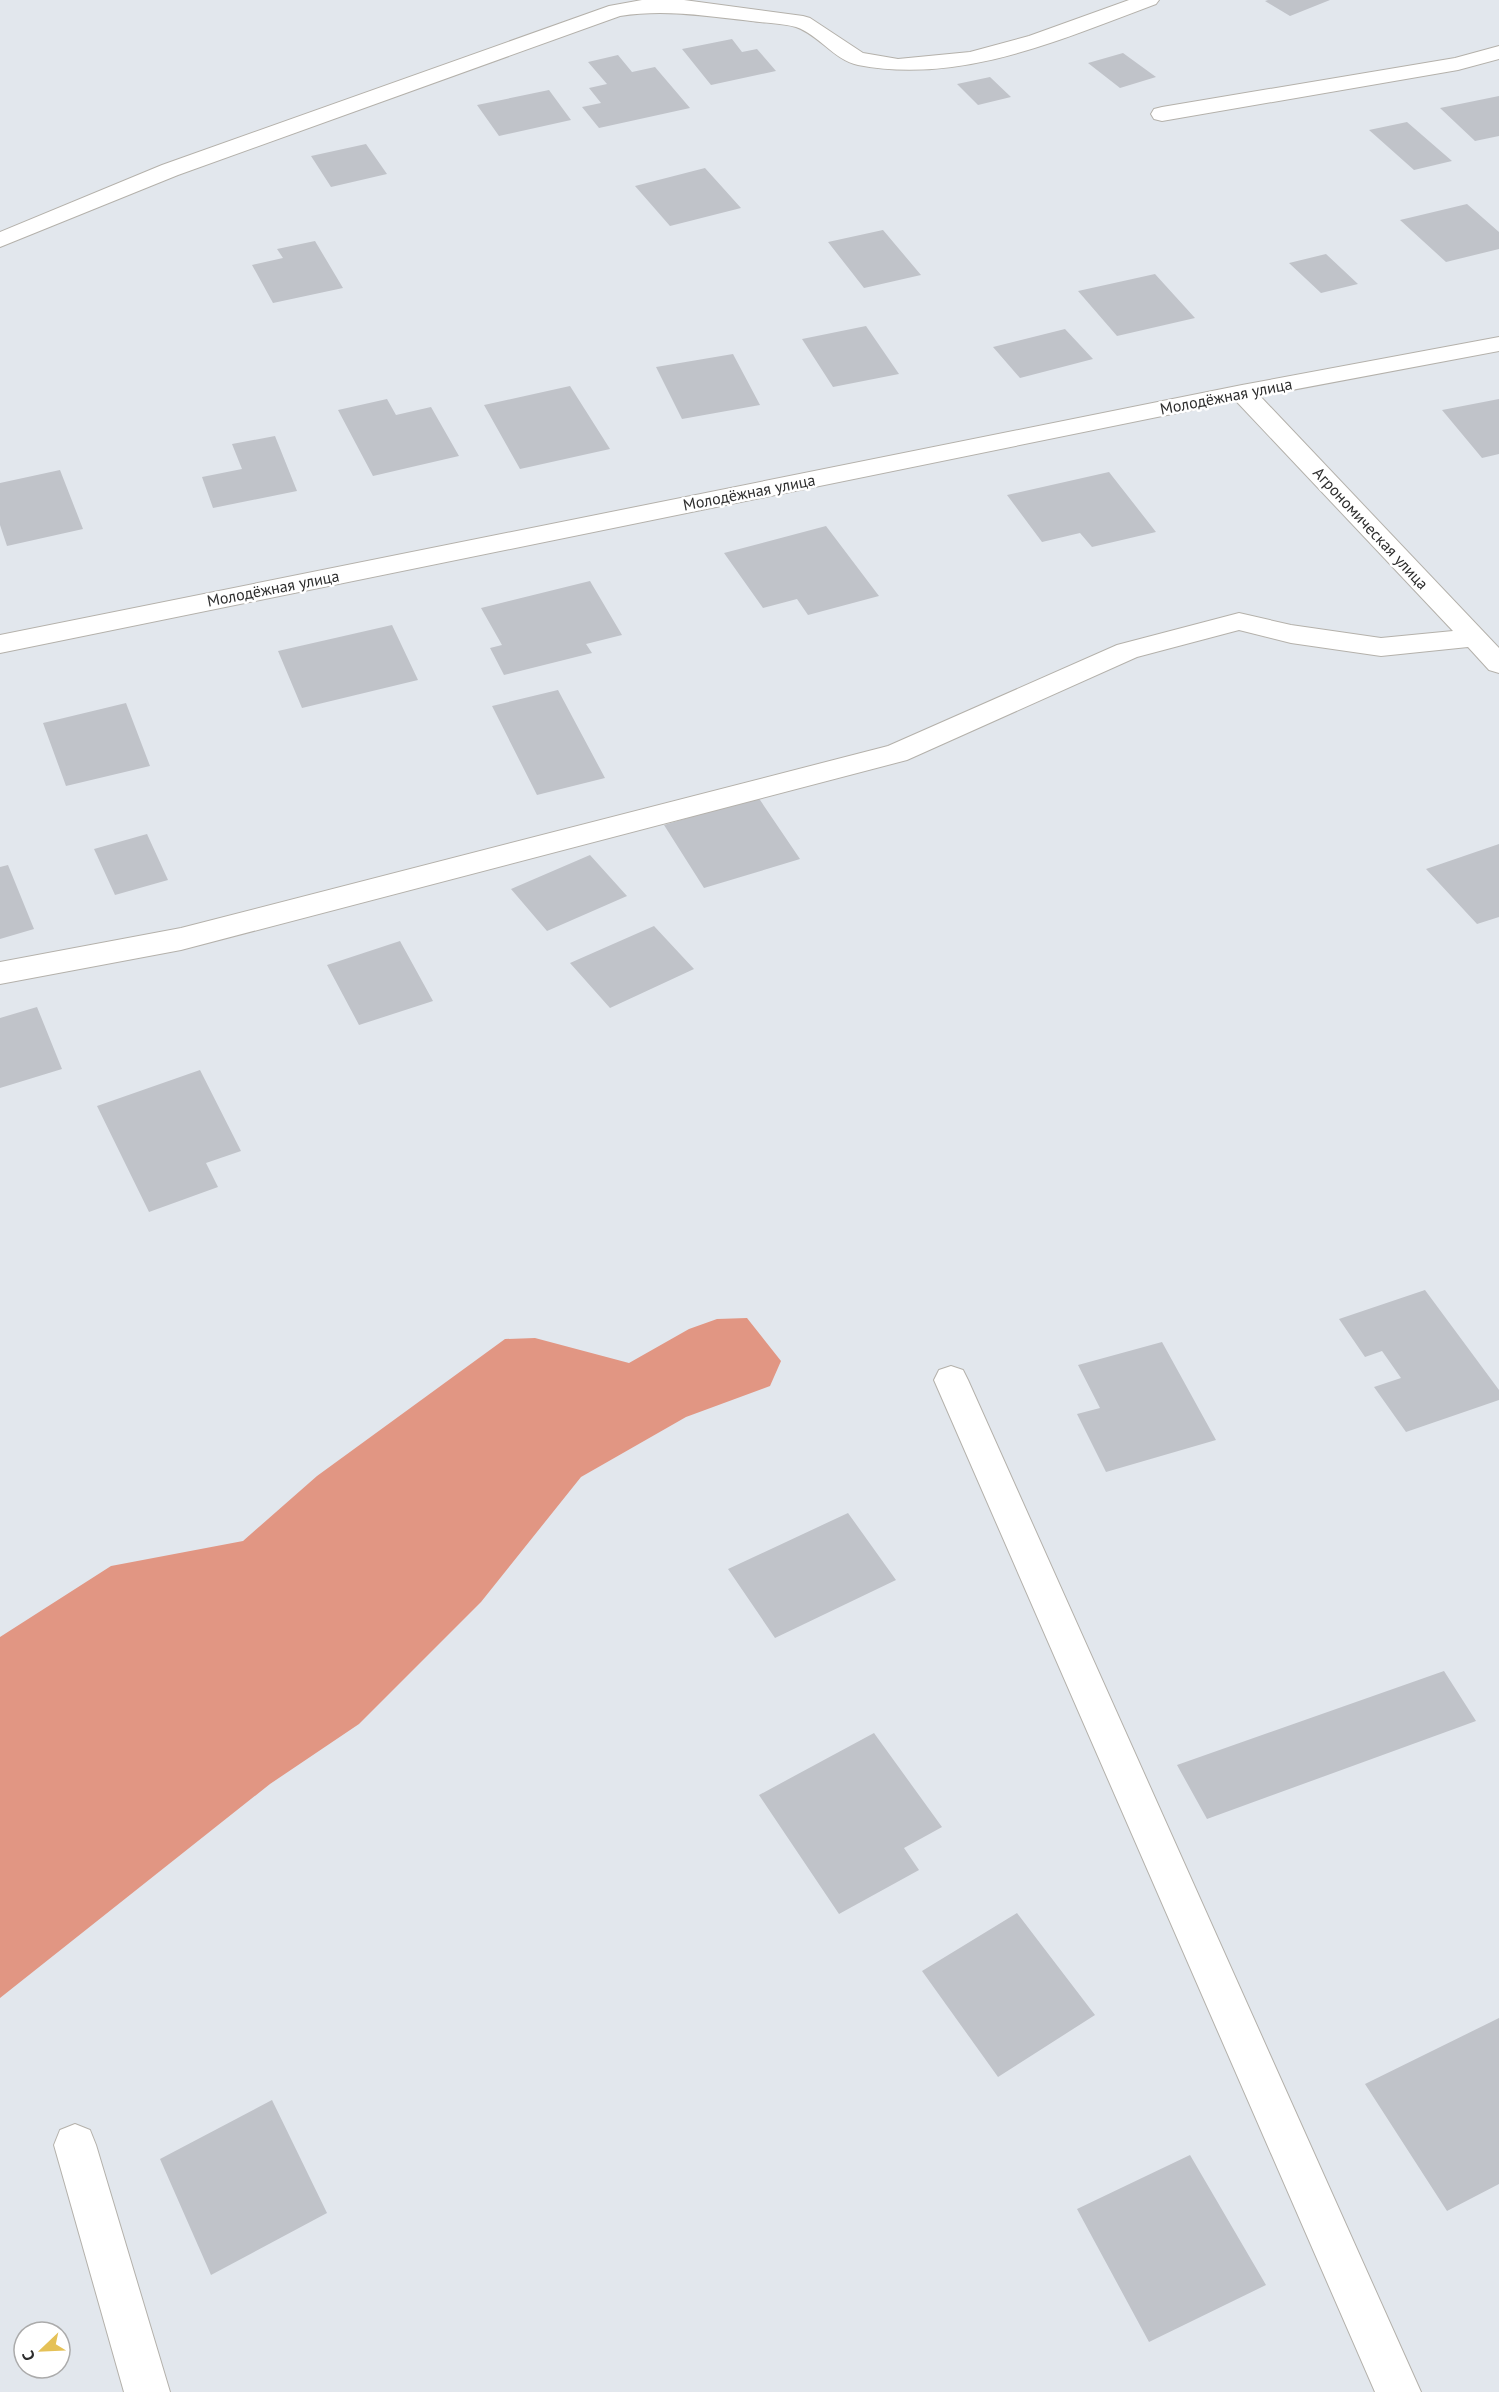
<svg xmlns="http://www.w3.org/2000/svg" width="1499" height="2392" font-family="'PT Sans',sans-serif">
	<rect width="100%" height="100%" fill="#e2e7ed"/>
	<path fill="#e19683" d="M747 1318 781 1361 770 1386 686 1417 581 1477 481 1602 359 1724 270 1784 0 1998V1637L111 1566 243 1541 317 1476 505 1339 535 1338 629 1363 689 1329 717 1319Z"/>
	<path fill="#c0c3c9" d="M1268 0H1330L1290 16 1265 1Z
		M732 39 742 52 757 49 776 71 711 85 682 49Z
		M1123 53 1156 77 1120 88 1088 63Z
		M618 55 632 72 655 67 690 108 599 128 582 107 601 103 589 88 607 84 588 62Z
		M990 77 1011 97 978 105 957 84Z
		M549 90 571 120 499 136 477 105Z
		M1499 96V136L1475 141 1440 108Z
		M1407 122 1452 161 1414 170 1369 130Z
		M366 144 387 174 331 187 311 156Z
		M705 168 741 208 670 226 635 186Z
		M1467 204 1499 232V249L1446 262 1400 220Z
		M883 230 921 275 864 288 828 242Z
		M315 241 343 288 273 303 252 265 283 258 277 249Z
		M1326 254 1358 284 1321 293 1289 263Z
		M1155 274 1195 318 1117 336 1078 291Z
		M866 326 899 374 833 387 802 339Z
		M1065 329 1093 359 1020 378 993 347Z
		M733 354 760 405 682 419 656 367Z
		M570 386 610 449 520 469 484 405Z
		M387 399 396 415 431 407 459 456 373 476 338 410Z
		M1499 399V454L1482 458 1442 410Z
		M275 436 297 491 213 508 202 477 242 469 232 444Z
		M60 470 83 529 7 546 0 525V483Z
		M1109 472 1156 532 1092 547 1080 533 1042 542 1007 495Z
		M826 526 879 596 808 615 797 599 763 608 724 553Z
		M590 581 622 635 586 644 592 653 504 675 490 648 502 645 481 608Z
		M392 625 418 680 302 708 278 651Z
		M558 690 605 778 537 795 492 706Z
		M126 703 150 766 66 786 43 723Z
		M758 797 800 859 704 888 664 825Z
		M147 834 168 880 115 895 94 849Z
		M1499 844V917L1477 924 1426 869Z
		M590 855 627 896 547 931 511 889Z
		M8 865 34 929 0 939V867Z
		M654 926 694 969 610 1008 570 963Z
		M400 941 433 1001 359 1025 327 965Z
		M37 1007 62 1069 0 1088V1018Z
		M200 1070 241 1151 206 1163 218 1187 149 1212 97 1106Z
		M1425 1290 1499 1390V1400L1406 1432 1374 1387 1401 1378 1382 1351 1365 1357 1339 1319Z
		M1162 1342 1216 1440 1106 1472 1077 1414 1100 1408 1078 1365Z
		M848 1513 896 1580 775 1638 728 1569Z
		M1444 1671 1476 1721 1207 1819 1177 1765Z
		M874 1733 942 1827 904 1848 919 1870 839 1914 759 1795Z
		M1017 1913 1095 2015 998 2077 922 1971Z
		M1499 2018V2184L1447 2211 1365 2084Z
		M272 2100 327 2213 211 2275 160 2159Z
		M1190 2155 1266 2285 1149 2342 1077 2209Z"/>
	<g fill="none" stroke-linecap="round" stroke-linejoin="round">
		<g stroke="#b4b1ab" stroke-width="2">
			<path id="minor" d="M642 0H684L803 16 810 18 863 53 898 59 970 52 1029 36 1129 0H1159L1156 4C1062 39 960 85 858 65 834 60 818 34 796 27 782 23 765 23 751 21 706 16 665 9 620 16L178 175 0 247V232L162 165 609 6Z
				M1499 46V59L1458 70 1162 121 1154 119 1151 114 1154 109 1162 107 1455 58Z
				M1499 337V351L1260 396 1499 648V673L1489 670 1468 647 1381 656 1291 643 1239 630 1137 657 907 760 181 950 0 984V962L181 928 888 746 1117 645 1239 613 1291 625 1381 638 1453 631 1236 401 0 653V635L1242 385Z
				M951 1366 963 1370 968 1380 1421 2392H1375L934 1380 939 1370Z
				M75 2124 90 2130 96 2145 170 2392H124L54 2145 60 2130Z"/>
		</g>
		<use href="#minor" fill="#fff" fill-rule="evenodd"/>
	</g>
	<g text-anchor="middle" dominant-baseline="central" stroke-width="5" stroke-linejoin="round" paint-order="stroke">
		<g font-size="16" fill="#2d2d2d" stroke="#fff">
			<text transform="translate(1226 396) rotate(-11)">Молодёжная улица</text>
			<text transform="translate(749 492) rotate(-11)">Молодёжная улица</text>
			<text transform="translate(1371 528) rotate(47)">Агрономическая улица</text>
			<text transform="translate(273 588) rotate(-11)">Молодёжная улица</text>
		</g>
	</g>
	<g transform="translate(42 2350) rotate(247)"><circle r="28" fill="#ffffff" stroke="#ababab" stroke-width="1.5"/>
	<path d="M0-4.5L10 22L0 15L-10 22Z" fill="#e5c157"/>
	<text y="-9" font-size="16" font-weight="bold" text-anchor="middle" fill="#2d2d2d">С</text>
	</g>
</svg>
